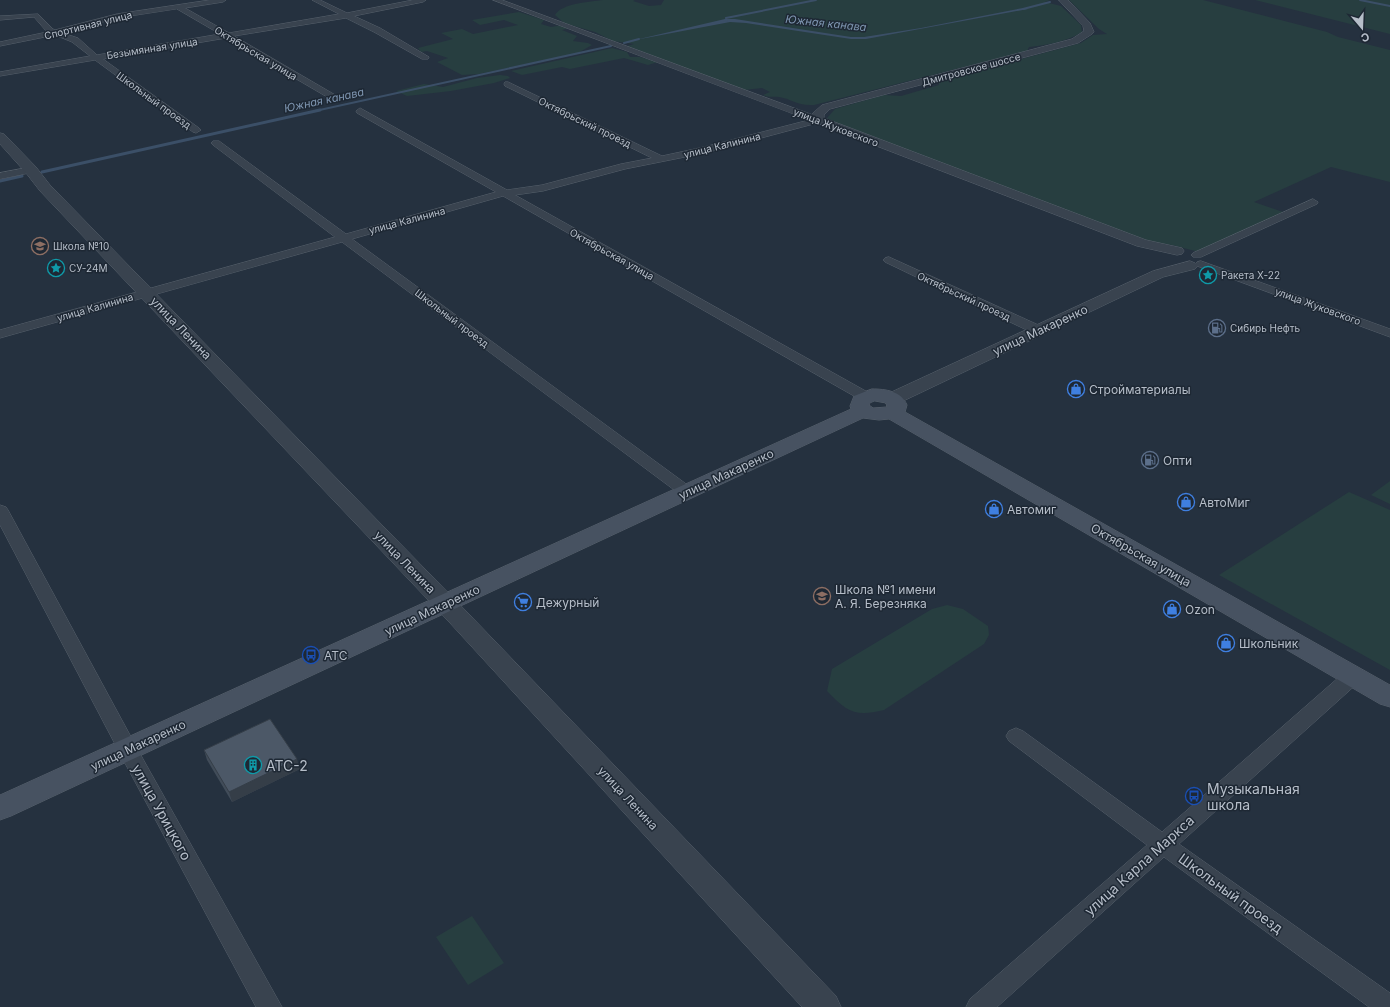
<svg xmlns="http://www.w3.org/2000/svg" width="1390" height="1007" font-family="Inter,sans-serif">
	<rect width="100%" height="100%" fill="#25313f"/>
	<path fill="#273e40" d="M603 0H635L633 1 649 6 661 5 664 0H1050L1045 2 1061 6 1081 25 1082 32C1066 42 1047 45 1029 47L1027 51 814 105C796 106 793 99 779 97 773 96 769 98 763 95L770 92 762 88 744 90 627 46 634 44 613 41 595 32 564 23 555 15C562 3 590 2 603 0Z
		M1069 0H1203L1327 32 1338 37 1390 50V182L1331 167 1254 202 1283 212 1199 252 1172 245 1150 243 837 124 827 118 835 109 884 95 901 96 939 85V81L1081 43 1093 35 1107 34 1099 29Z
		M1255 0H1390V34Z
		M519 12 544 20 541 24 551 27 563 25 570 28 562 30 577 36 573 41 588 43 592 45 578 53 479 74 462 75 437 62 448 58 427 51 421 52 418 48 453 39 441 33 462 29 473 34 518 25 504 20 480 25 472 20Z
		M612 48 627 52 630 57H640L658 62 648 65 624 58 570 69 562 67 522 75 511 71Z
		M500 75 508 76 510 78 494 83 451 91 407 96 396 91 424 84 443 87 477 78Z
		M1390 481V504L1371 495Z
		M1349 492 1390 510V670L1219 575Z
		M947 605 963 609 988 626 989 635 984 644 884 710C855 717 847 712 827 691L832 669 932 609Z
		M472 916 504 963 468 985 436 937Z"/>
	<path fill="#3b4f67" d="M1023 8 1028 9 866 39H851L746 23 730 22 635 40 725 19H735L851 37H864L921 28Z"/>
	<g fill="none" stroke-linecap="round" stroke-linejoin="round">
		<path stroke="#3b4f67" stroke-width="2" d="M1360 0 1390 6
			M1023 9 1050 2
			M727 21 726 18 816 0
			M624 43 639 39
			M315 111 611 46"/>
		<path stroke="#3b4f67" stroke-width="3" d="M42 172 320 110
			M0 181 22 176"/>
		<g stroke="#57616c" stroke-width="1">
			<path id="minor" d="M210 0H226L223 2 185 8 229 33 339 14 312 0H320L347 13 413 0H426L423 2 354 16 380 28 429 57 428 59H422L374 32 346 18 234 36 337 96 338 98 334 101 226 38 103 59 199 128 201 130 196 133 193 132 95 60 0 76V72L90 56 72 42 55 35 0 46V42L47 32 34 17 0 20V16L38 14 53 29 55 30 117 14ZM177 9 220 34 97 55 78 38 63 33 117 18Z
				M493 0H502L821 118 822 120 821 122 705 153 625 169 543 191 515 195 871 394 873 397 871 400 866 401 861 400 503 196 352 239 693 489 695 492 693 495 687 497 681 495 342 242 0 338V330L335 237 213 145 211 143 213 141H219L346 234 496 192 357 113 356 111 360 108 507 190 542 185 621 164 652 158 505 86 504 84 505 82H508L662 156 704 147 809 120Z
				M31 167 36 170 34 172 0 179V173Z
				M1313 199 1318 202 1317 204 1201 257H1193L1191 255 1193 253Z
				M889 257 1045 328 1046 331 1045 334H1035L885 262 883 260 885 258Z
				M1201 261 1390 329V337L1197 266 1195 264 1197 262Z
				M0 505 6 507 8 510 143 759 282 1007H256L126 765 0 525Z
				M1353 669 1360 671 1363 676 1360 681 1179 844 1390 993V1007H1369L1164 857 997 1007H966L970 999 1147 845 1009 741 1006 736 1009 731 1016 728 1023 731 1162 832 1346 671Z"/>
		</g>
		<g stroke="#57616c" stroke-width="1">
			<path id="tertiary" d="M1059 0H1068L1090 23 1094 32 1092 34 1078 43 830 109 824 115V118L1146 240 1182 248 1184 251 1182 254 1177 255 1137 246 814 122 812 120V114L822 105 1072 39 1084 31 1083 26Z
				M0 133 4 134 36 167 50 185 466 611 836 996 841 1007H802L450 623 40 191 26 173 0 144Z
				M1190 261 1195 263 1198 266 1195 269 1163 277 899 403 892 405 885 403 883 399 885 395 1153 271Z"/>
		</g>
		<g stroke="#57616c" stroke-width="1">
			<path id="secondary" d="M872 389C886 389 901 391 907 405L905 412 1390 685V707L1380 704 889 419 879 420 863 418 11 816 0 820V795L851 409 850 406 854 396ZM875 401 886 403 887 407 873 408 869 405 870 403Z"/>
		</g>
		<use href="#minor" fill="#39434f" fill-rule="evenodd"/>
		<use href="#tertiary" fill="#39434f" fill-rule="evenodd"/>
		<use href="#secondary" fill="#475261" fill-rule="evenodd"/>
	</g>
	<path fill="#414c59" d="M204 750 300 769 232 802 207 760Z"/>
	<path fill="#353e48" d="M297 759 300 769 232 802 229 792Z"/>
	<path fill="#4c5867" stroke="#353e48" d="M270 719 297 759 229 792 204 750Z"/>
	<defs>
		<g id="school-ring" transform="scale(0.9)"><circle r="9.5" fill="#1e2834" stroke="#8d6e63" stroke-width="1.5"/><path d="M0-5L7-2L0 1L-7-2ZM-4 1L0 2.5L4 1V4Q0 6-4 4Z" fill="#8d6e63"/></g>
		<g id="sight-ring" transform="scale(0.9)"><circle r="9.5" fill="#1e2834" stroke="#0f9aa8" stroke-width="1.5"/><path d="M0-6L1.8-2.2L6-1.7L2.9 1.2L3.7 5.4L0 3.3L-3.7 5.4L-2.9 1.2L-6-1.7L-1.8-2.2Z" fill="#0f9aa8"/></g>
		<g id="fuel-ring" transform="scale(0.9)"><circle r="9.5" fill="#1e2834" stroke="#5c6f8a" stroke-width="1.5"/><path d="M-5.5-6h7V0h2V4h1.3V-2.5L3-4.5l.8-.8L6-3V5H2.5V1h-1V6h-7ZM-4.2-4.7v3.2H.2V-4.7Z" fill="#5c6f8a"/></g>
		<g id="shop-ring" transform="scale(0.9)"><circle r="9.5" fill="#1e2834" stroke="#3f7fe0" stroke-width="1.5"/><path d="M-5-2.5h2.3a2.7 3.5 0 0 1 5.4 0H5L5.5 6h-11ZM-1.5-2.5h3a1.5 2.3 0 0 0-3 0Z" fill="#3f7fe0"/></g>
		<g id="supermarket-ring" transform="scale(0.9)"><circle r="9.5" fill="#1e2834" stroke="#3f7fe0" stroke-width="1.5"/><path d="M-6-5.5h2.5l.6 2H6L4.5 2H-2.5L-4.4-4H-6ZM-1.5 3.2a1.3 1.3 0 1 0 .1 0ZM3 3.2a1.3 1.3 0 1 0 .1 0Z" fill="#3f7fe0"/></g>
		<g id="bus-ring" transform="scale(0.9)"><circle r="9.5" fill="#1e2834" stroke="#1a4fb4" stroke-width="1.5"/><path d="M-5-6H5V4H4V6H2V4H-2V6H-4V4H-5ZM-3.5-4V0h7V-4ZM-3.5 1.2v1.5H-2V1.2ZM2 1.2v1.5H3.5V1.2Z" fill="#1a4fb4"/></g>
		<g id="building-ring" transform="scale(0.9)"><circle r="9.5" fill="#1e2834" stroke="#0f9aa8" stroke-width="1.5"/><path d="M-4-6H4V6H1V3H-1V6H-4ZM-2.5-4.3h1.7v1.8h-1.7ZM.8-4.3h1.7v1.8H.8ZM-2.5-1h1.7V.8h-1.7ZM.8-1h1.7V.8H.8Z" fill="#0f9aa8"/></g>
	</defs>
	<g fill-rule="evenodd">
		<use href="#school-ring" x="40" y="246"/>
		<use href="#sight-ring" x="56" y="268"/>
		<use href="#sight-ring" x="1208" y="275"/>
		<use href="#fuel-ring" x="1217" y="328"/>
		<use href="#shop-ring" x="1076" y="389"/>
		<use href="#fuel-ring" x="1150" y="460"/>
		<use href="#shop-ring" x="1186" y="502"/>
		<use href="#shop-ring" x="994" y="509"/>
		<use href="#school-ring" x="822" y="596"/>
		<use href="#supermarket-ring" x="523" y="602"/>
		<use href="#shop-ring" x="1172" y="609"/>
		<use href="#shop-ring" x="1226" y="643"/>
		<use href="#bus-ring" x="311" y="655"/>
		<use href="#building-ring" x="253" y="765"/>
		<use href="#bus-ring" x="1194" y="796"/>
	</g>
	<g text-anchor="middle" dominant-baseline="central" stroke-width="3" stroke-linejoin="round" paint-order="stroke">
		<g font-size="10" fill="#b6bec9" stroke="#1e2834">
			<text transform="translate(88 25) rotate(-14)">Спортивная улица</text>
			<text transform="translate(152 48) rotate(-9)">Безымянная улица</text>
			<text transform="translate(256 53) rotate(31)">Октябрьская улица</text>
			<text transform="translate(971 69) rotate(-15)">Дмитровское шоссе</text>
			<text transform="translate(154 100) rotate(36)">Школьный проезд</text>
			<text transform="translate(585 122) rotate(26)">Октябрьский проезд</text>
			<text transform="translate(836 127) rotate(21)">улица Жуковского</text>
			<text transform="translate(722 145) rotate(-14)">улица Калинина</text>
			<text transform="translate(407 220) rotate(-15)">улица Калинина</text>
			<text transform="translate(612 254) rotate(29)">Октябрьская улица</text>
			<text transform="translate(964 296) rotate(25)">Октябрьский проезд</text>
			<text transform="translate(1318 306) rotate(20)">улица Жуковского</text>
			<text transform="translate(95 307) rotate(-16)">улица Калинина</text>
			<text transform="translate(452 318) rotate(37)">Школьный проезд</text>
		</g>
		<g font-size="10" fill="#b6bec9" stroke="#1e2834" text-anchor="start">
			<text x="53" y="246">Школа №10</text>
			<text x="69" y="268">СУ-24М</text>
			<text x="1221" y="275">Ракета Х-22</text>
			<text x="1230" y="328">Сибирь Нефть</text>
		</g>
		<g font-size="11" font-style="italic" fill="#7e95b0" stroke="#1e2834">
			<text transform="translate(826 23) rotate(6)">Южная канава</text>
			<text transform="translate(324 100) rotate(-12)">Южная канава</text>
		</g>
		<g font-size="12" fill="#b6bec9" stroke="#1e2834">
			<text transform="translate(181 328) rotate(46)">улица Ленина</text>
			<text transform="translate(1040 330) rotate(-25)">улица Макаренко</text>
			<text transform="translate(726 474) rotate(-25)">улица Макаренко</text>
			<text transform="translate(1141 555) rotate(30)">Октябрьская улица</text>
			<text transform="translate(405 562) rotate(46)">улица Ленина</text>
			<text transform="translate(432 610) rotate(-25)">улица Макаренко</text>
			<text transform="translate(138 745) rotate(-25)">улица Макаренко</text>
			<text transform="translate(628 798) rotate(47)">улица Ленина</text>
		</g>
		<g font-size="12" fill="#b6bec9" stroke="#1e2834" text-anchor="start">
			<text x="1089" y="389">Стройматериалы</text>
			<text x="1163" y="460">Опти</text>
			<text x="1199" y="502">АвтоМиг</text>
			<text x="1007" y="509">Автомиг</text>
			<text x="835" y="589">Школа №1 имени<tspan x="835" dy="14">А. Я. Березняка</tspan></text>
			<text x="536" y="602">Дежурный</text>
			<text x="1185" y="609">Ozon</text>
			<text x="1239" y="643">Школьник</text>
			<text x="324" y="655">АТС</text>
		</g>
		<g font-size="14" fill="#b6bec9" stroke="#1e2834" text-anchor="start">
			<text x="266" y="765">АТС-2</text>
			<text x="1207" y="788">Музыкальная<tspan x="1207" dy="16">школа</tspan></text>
		</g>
		<g font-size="14" fill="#b6bec9" stroke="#1e2834">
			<text transform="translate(162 812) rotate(61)">улица Урицкого</text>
			<text transform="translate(1139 865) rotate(-42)">улица Карла Маркса</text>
			<text transform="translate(1231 893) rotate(36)">Школьный проезд</text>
		</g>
	</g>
	<g transform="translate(1362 28) rotate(161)" stroke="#1e2834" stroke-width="3" paint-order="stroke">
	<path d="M0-3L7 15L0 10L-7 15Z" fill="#b6bec9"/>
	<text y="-6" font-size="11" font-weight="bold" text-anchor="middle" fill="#b6bec9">С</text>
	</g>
</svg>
